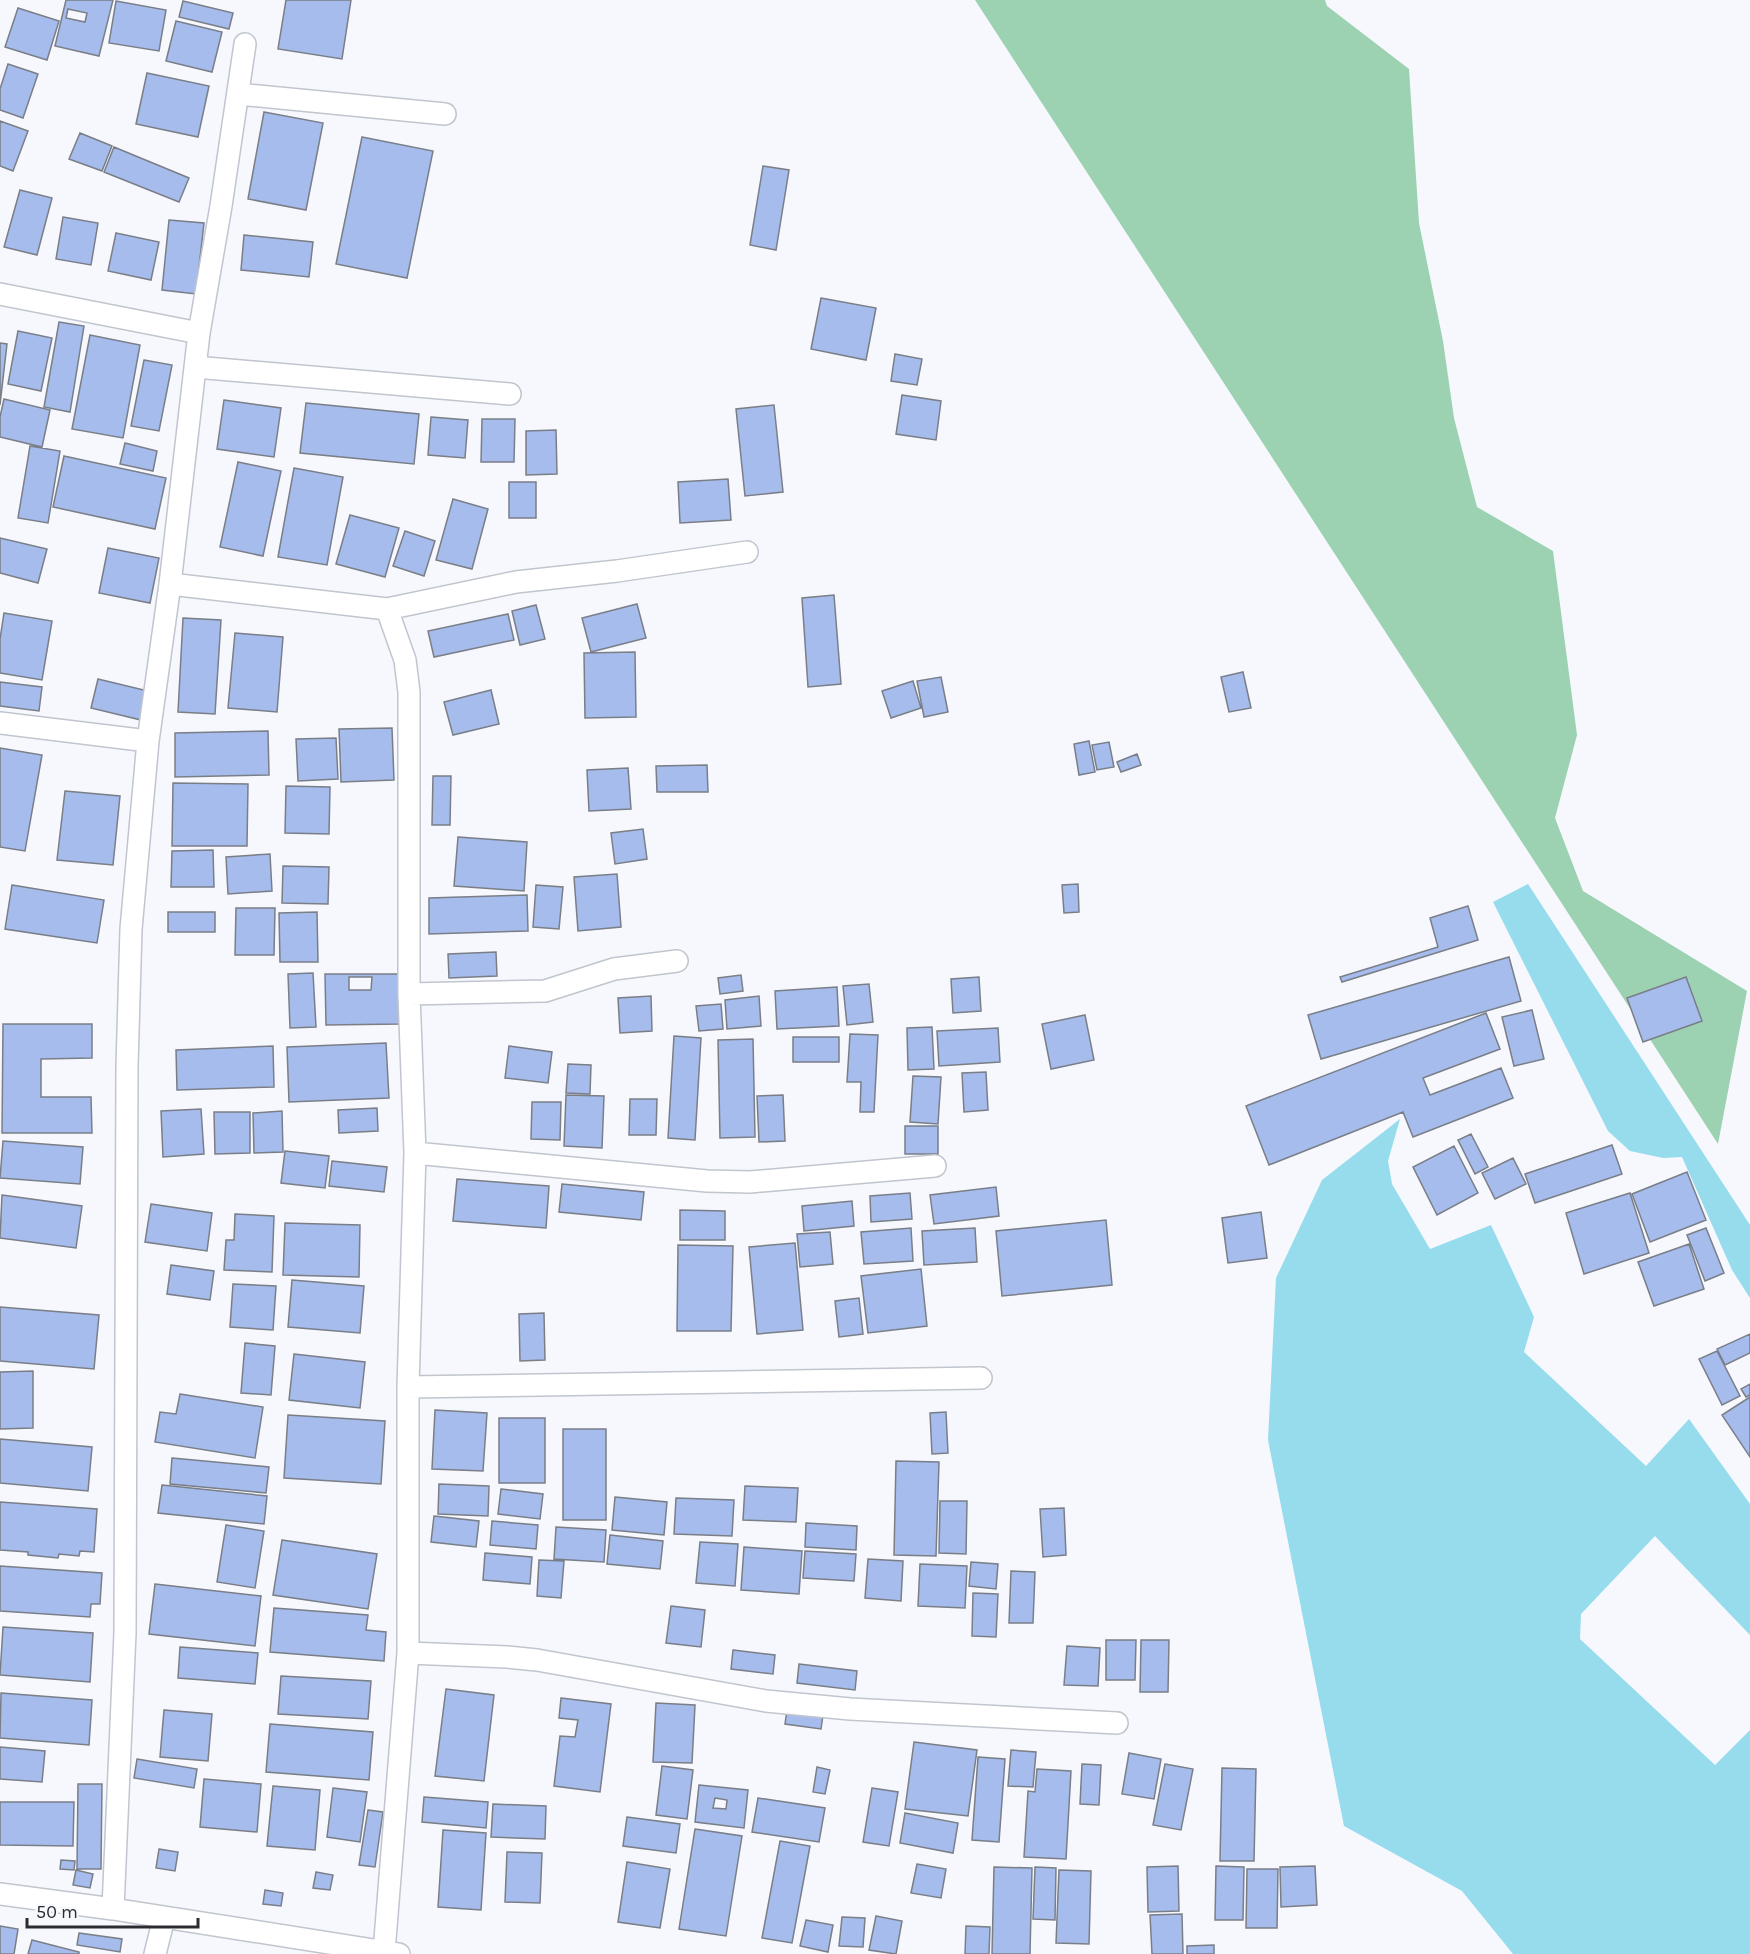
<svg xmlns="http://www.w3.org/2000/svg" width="1750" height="1954" font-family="Karla,sans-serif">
	<rect width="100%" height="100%" fill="#f6f8fe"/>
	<path fill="#9cd2b2" d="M975 0H1325L1327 6 1409 69 1419 223 1443 341 1454 418 1477 507 1553 551 1577 735 1555 818 1583 891 1747 991 1718 1144Z"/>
	<path fill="#96dced" d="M1528 884 1750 1225V1298L1732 1270 1682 1157 1663 1158 1630 1151 1608 1131 1493 902Z
		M1400 1119 1388 1161 1392 1184 1430 1249 1491 1225 1534 1317 1524 1352 1646 1466 1689 1419 1750 1504V1635L1655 1536 1581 1614 1580 1639 1715 1765 1750 1730V1954H1513L1462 1891 1344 1826 1268 1440 1276 1278 1322 1180Z"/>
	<path fill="#a5bcec" stroke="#7a7e87" stroke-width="1.5" fill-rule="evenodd" d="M66 0H113L99 56 55 46ZM68 9 87 13 85 22 66 18Z
		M286 0H351L342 59 278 49Z
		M116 1 166 10 159 51 109 43Z
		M183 1 233 13 229 29 179 17Z
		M18 8 59 21 47 60 5 47Z
		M176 21 222 32 212 72 166 61Z
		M8 64 38 74 23 118 0 110V89Z
		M147 73 209 86 198 137 136 124Z
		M264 112 323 123 306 210 248 199Z
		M0 121 28 131 13 171 0 166Z
		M80 133 112 146 102 171 69 159Z
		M362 137 433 151 407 278 336 264Z
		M114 147 189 178 179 202 104 172Z
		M763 166 789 170 776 250 750 245Z
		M20 190 52 198 37 255 4 247Z
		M63 217 98 223 91 265 56 259Z
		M169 220 204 223 196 294 162 290Z
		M116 233 159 242 151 280 108 271Z
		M244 235 313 242 309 277 241 270Z
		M821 298 876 308 866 360 811 349Z
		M59 322 84 326 70 412 44 407Z
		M18 331 52 338 41 391 8 384Z
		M90 335 140 345 123 438 72 429Z
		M0 343 7 344 0 405Z
		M895 354 922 359 917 385 891 381Z
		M144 360 172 365 159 431 131 426Z
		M902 395 941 401 936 440 896 434Z
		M4 399 50 410 42 447 0 437V417Z
		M224 400 281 408 274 457 217 449Z
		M306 403 419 414 414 464 300 453Z
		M774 405 783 492 745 496 736 409Z
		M431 417 468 420 465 458 428 455Z
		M482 419H515L514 462H481Z
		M556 430 557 474 526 475V431Z
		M125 443 157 451 153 471 120 464Z
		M30 446 60 451 48 523 18 518Z
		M64 456 166 478 155 529 53 507Z
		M238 462 281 471 263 556 220 547Z
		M294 468 343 477 327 565 278 557Z
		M728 479 731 520 680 523 678 482Z
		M509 482H536V518H509Z
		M453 499 488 509 472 569 436 560Z
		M350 515 399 528 385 577 336 564Z
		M405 531 435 541 424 576 393 566Z
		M0 538 47 549 38 583 0 573Z
		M108 548 159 558 150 603 99 593Z
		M834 595 841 684 808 687 802 598Z
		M637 604 646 638 591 652 582 618Z
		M536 605 545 639 520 645 512 611Z
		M4 613 52 621 42 680 0 673V639Z
		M508 614 514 640 434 657 428 631Z
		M183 618 221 620 215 714 178 712Z
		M235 633 283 637 277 712 228 708Z
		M635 652 636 717 585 718 584 653Z
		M1243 672 1251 708 1229 712 1221 677Z
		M941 677 948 712 924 717 917 681Z
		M98 679 148 691 141 720 91 708Z
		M913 681 921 708 891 718 882 691Z
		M0 682 42 687 39 711 0 706Z
		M491 690 499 724 453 735 444 702Z
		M392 728 394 780 341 782 339 729Z
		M268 731 269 775 175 777V733Z
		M336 738 338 779 298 781 296 739Z
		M1089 741 1095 772 1079 775 1074 744Z
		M1109 742 1114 767 1097 770 1092 745Z
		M0 748 42 755 25 851 0 847Z
		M1137 754 1141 765 1121 772 1117 762Z
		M707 765 708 792H657L656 766Z
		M628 768 631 809 589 811 587 770Z
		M433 776H451L450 825H432Z
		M173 783 248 784 247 846H172Z
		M286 786 330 787 329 834 285 833Z
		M65 791 120 796 113 865 57 860Z
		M643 829 647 859 615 864 611 833Z
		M458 837 527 842 524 891 454 886Z
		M213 850 214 887H171L172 851Z
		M270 854 272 891 228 894 226 857Z
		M283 866 329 867 328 904 282 903Z
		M617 874 621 927 578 931 574 877Z
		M1078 884 1079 912 1064 913 1062 885Z
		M12 885 104 900 97 943 5 929Z
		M536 885 563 887 559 929 533 927Z
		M527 895 528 931 429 934V898Z
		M1468 906 1478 940 1342 982 1340 977 1438 947 1430 918Z
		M236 908H275L274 955H235Z
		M168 912H215V932H168Z
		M317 912 318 962H280L279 913Z
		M496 952 497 976 449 978 448 954Z
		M1509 957 1521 1001 1321 1059 1308 1015Z
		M313 973 316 1027 290 1028 288 974Z
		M325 974H401V1024L326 1025ZM349 977H372L371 990H349Z
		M741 975 743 991 720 994 718 978Z
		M979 977 981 1011 953 1013 951 979Z
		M1686 977 1702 1021 1643 1042 1627 998Z
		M869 984 873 1022 847 1025 843 986Z
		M837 987 839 1026 777 1029 775 991Z
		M651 996 652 1031 620 1033 618 998Z
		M759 996 761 1026 727 1029 725 1000Z
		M721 1004 723 1029 699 1031 696 1006Z
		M1532 1010 1544 1059 1514 1066 1502 1017Z
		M1486 1013 1500 1049 1423 1078 1430 1095 1501 1068 1513 1098 1413 1137 1403 1112 1269 1165 1246 1106Z
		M1085 1015 1094 1060 1051 1069 1042 1024Z
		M3 1024H92V1058L41 1059V1097H91L92 1133H2Z
		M932 1027 934 1069 908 1070 907 1028Z
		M998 1028 1000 1062 939 1066 937 1031Z
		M850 1034 878 1035 874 1112H860L861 1082H847Z
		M674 1036 701 1038 695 1140 668 1138Z
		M793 1037H839V1062H793Z
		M753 1039 755 1137 720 1138 718 1040Z
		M386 1043 389 1098 289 1102 287 1047Z
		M273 1046 274 1087 177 1090 176 1050Z
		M509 1046 552 1052 548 1083 505 1078Z
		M568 1064 591 1065 590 1094 566 1093Z
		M986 1072 988 1110 964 1112 962 1073Z
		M913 1076 941 1077 938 1124 910 1122Z
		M566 1095 604 1096 602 1148 564 1146Z
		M783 1095 785 1141 759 1142 757 1096Z
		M630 1099H657L656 1135H629Z
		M532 1102H561L560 1140 531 1139Z
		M377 1108 378 1131 339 1133 338 1110Z
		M201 1109 204 1154 163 1157 161 1111Z
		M282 1111 283 1152 254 1153 253 1113Z
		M214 1112H250V1153L215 1154Z
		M905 1126H938V1154H905Z
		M1471 1134 1488 1167 1475 1174 1458 1140Z
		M3 1141 83 1147 80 1184 0 1178Z
		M1612 1145 1622 1174 1535 1203 1525 1174Z
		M1454 1146 1478 1193 1437 1215 1413 1167Z
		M285 1151 329 1156 325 1188 281 1183Z
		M1513 1158 1526 1184 1495 1199 1482 1173Z
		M332 1161 387 1167 384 1192 329 1186Z
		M1687 1172 1706 1220 1650 1242 1632 1194Z
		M457 1179 549 1186 546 1228 453 1221Z
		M562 1184 644 1192 641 1220 559 1212Z
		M996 1187 999 1216 934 1224 930 1195Z
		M910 1193 912 1219 871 1222 870 1196Z
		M1630 1193 1649 1253 1584 1274 1566 1213Z
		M2 1195 82 1206 76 1248 0 1238Z
		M852 1201 854 1226 804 1231 802 1206Z
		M151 1204 212 1213 207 1251 145 1242Z
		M680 1210 725 1211V1240H680Z
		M1261 1212 1267 1258 1228 1263 1222 1218Z
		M235 1214 274 1216 272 1272 224 1270 226 1240H234Z
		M1106 1220 1112 1285 1002 1296 996 1231Z
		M285 1223 360 1225 359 1277 283 1275Z
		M911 1228 913 1261 864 1264 861 1232Z
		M975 1228 977 1262 924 1265 922 1231Z
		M1706 1228 1724 1273 1705 1281 1687 1235Z
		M830 1232 833 1264 800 1267 797 1234Z
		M795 1243 803 1330 757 1334 749 1247Z
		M1689 1244 1704 1289 1654 1306 1638 1262Z
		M678 1245 733 1246 731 1331H677Z
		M171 1265 214 1271 210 1300 167 1294Z
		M921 1269 927 1326 868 1333 861 1276Z
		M292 1280 364 1286 360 1333 288 1327Z
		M233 1284 276 1286 273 1330 230 1327Z
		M859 1298 863 1334 839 1337 835 1301Z
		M0 1307 99 1315 94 1369 0 1361Z
		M544 1313 545 1360 520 1361 519 1314Z
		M1750 1334V1353L1725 1365 1717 1349Z
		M245 1343 275 1346 271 1395 241 1393Z
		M1717 1351 1740 1396 1722 1405 1699 1359Z
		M294 1354 365 1362 360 1408 289 1400Z
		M33 1371V1428L0 1429V1372Z
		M1750 1384V1395L1746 1397 1741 1389Z
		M180 1394 263 1407 255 1458 155 1442 160 1412 176 1414Z
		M1750 1397V1457L1722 1415Z
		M435 1410 487 1413 483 1471 432 1469Z
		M946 1412 948 1453 932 1454 930 1413Z
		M288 1415 385 1421 381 1484 284 1478Z
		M499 1418H545V1483H499Z
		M563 1429H606V1520H563Z
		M0 1439 92 1447 88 1491 0 1483Z
		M172 1458 269 1467 266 1493 170 1484Z
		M896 1461 939 1462 936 1556 894 1555Z
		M439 1484 489 1486 488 1516 438 1514Z
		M162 1485 267 1496 264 1524 158 1513Z
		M745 1486 798 1488 796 1522 743 1520Z
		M501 1489 543 1494 540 1519 498 1514Z
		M615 1497 667 1502 664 1535 612 1530Z
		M676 1498 734 1500 732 1536 674 1534Z
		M940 1501H967L966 1554 939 1553Z
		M0 1502 97 1509 94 1552 80 1551 79 1556 59 1554 58 1558 28 1555V1552L0 1550Z
		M1064 1508 1066 1555 1043 1557 1040 1509Z
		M434 1516 479 1521 476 1547 431 1542Z
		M492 1521 538 1525 536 1549 490 1545Z
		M806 1523 857 1526 856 1550 805 1547Z
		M226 1525 264 1531 255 1588 217 1582Z
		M556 1527 606 1530 604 1562 554 1559Z
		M610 1535 663 1541 660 1569 607 1564Z
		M282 1540 377 1554 368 1609 273 1595Z
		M700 1542 738 1544 735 1586 696 1583Z
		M744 1547 802 1551 799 1594 741 1590Z
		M805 1551 856 1554 854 1581 803 1578Z
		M485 1553 532 1557 530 1584 483 1580Z
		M868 1559 903 1561 901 1601 865 1598Z
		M539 1560 564 1561 561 1598 537 1596Z
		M971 1562 998 1564 996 1589 969 1586Z
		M920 1564 967 1566 965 1608 918 1606Z
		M0 1566 102 1573 100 1604H91L90 1617 0 1611Z
		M1011 1571 1035 1572 1033 1623H1009Z
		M155 1584 261 1596 255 1646 149 1634Z
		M973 1593 998 1594 996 1637 972 1636Z
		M671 1606 705 1610 701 1647 666 1643Z
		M274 1608 368 1615 366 1630 386 1632 384 1661 270 1652Z
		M3 1627 93 1633 90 1682 0 1675Z
		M1106 1640H1136L1135 1680H1106Z
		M1141 1640H1169L1168 1692H1140Z
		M1067 1646 1100 1648 1098 1686 1064 1685Z
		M180 1647 258 1653 255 1684 178 1678Z
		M733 1650 775 1655 773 1674 731 1669Z
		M799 1664 857 1671 855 1690 797 1683Z
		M281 1676 371 1681 368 1719 278 1714Z
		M446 1689 494 1695 484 1781 435 1776Z
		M1 1693 92 1700 89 1745 0 1738Z
		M561 1698 611 1704 600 1792 554 1786 560 1736 575 1737 578 1720 559 1718Z
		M656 1703 695 1705 692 1763 653 1762Z
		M164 1710 212 1714 208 1761 160 1757Z
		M787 1710 823 1715 821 1729 785 1724Z
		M270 1724 373 1732 369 1780 266 1772Z
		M914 1742 977 1750 968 1816 905 1809Z
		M0 1747 45 1751 42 1782 0 1779Z
		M1011 1750 1036 1752 1033 1787 1008 1786Z
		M1129 1753 1161 1759 1154 1799 1122 1794Z
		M978 1757 1005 1759 999 1842 972 1840Z
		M137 1759 197 1769 194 1788 134 1778Z
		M1082 1764 1101 1765 1099 1805 1080 1804Z
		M1165 1764 1193 1769 1181 1830 1153 1825Z
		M662 1766 693 1770 687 1819 656 1815Z
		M817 1767 830 1770 825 1794 813 1792Z
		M1222 1768 1256 1769 1254 1861H1220Z
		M1037 1769 1071 1771 1066 1859 1024 1857 1028 1791 1035 1792Z
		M204 1779 261 1784 257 1832 200 1827Z
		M78 1784H102L101 1869H77Z
		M699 1785 748 1790 744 1828 695 1822ZM715 1798 727 1800 726 1809 713 1808Z
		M273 1786 320 1790 315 1850 267 1846Z
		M333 1788 367 1792 360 1842 327 1837Z
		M872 1788 898 1792 889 1846 863 1842Z
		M424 1797 488 1802 486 1828 422 1822Z
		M758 1798 825 1808 819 1842 752 1832Z
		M0 1802H74L73 1846 0 1845Z
		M493 1804 546 1806 545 1839 491 1837Z
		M368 1810 383 1812 375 1867 359 1865Z
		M905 1813 958 1823 953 1853 900 1843Z
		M627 1817 680 1824 676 1853 623 1846Z
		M695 1829 742 1836 726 1936 679 1929Z
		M443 1830 486 1833 481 1910 438 1907Z
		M780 1841 810 1846 792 1943 762 1938Z
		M159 1849 178 1852 175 1871 156 1868Z
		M507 1852 542 1853 540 1903 505 1902Z
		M61 1860 75 1861 74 1870 60 1869Z
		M627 1862 670 1869 660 1928 618 1922Z
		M917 1864 946 1869 941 1898 911 1893Z
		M1178 1866 1179 1911 1148 1912 1147 1867Z
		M1216 1866 1244 1867 1243 1920H1215Z
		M1315 1866 1317 1905 1281 1907 1280 1867Z
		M994 1867 1032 1868 1030 1954H992Z
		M1035 1867 1056 1868 1055 1920 1033 1919Z
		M1247 1869H1278L1277 1928H1246Z
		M76 1870 93 1874 90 1888 73 1885Z
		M1059 1870 1091 1871 1089 1944 1056 1943Z
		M316 1872 333 1875 330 1890 313 1888Z
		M265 1890 283 1893 281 1906 263 1904Z
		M1182 1914 1183 1954H1152L1150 1915Z
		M876 1916 902 1921 896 1954 869 1950Z
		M842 1917 865 1918 863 1947 839 1946Z
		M806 1920 833 1925 828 1952 800 1946Z
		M0 1926 18 1929 14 1954H0Z
		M966 1926 990 1927 989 1954H965Z
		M79 1933 122 1939 120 1952 77 1945Z
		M32 1940 79 1952V1954H28Z
		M1214 1945V1954H1187V1946Z"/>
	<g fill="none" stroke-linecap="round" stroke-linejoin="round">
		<g stroke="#c0c5ce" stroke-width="24">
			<path id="minor" d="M238 94 445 114
				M0 294 199 333
				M195 367 510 394
				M170 584 387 609 405 660 409 692V994L415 1153 408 1387V1653L384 1952
				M387 609 516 582 617 571 747 552
				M0 723 148 741
				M409 994 545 991 614 969 677 961
				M415 1153 707 1181 750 1182 935 1166
				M408 1387 981 1378
				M408 1653 507 1657 537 1660 766 1701 850 1709 1117 1723
				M0 1894 113 1909 399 1954
				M113 1909 125 1633 127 1066 131 929 148 741 170 584 199 333 221 206 245 44
				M155 1954 164 1918"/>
		</g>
		<use href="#minor" stroke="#fff" stroke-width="21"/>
	</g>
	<path d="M27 1918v9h171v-9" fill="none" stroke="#2b2c30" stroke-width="3"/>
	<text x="36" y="1918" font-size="18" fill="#2b2c30" stroke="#f6f8fe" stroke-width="4.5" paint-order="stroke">50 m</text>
</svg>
